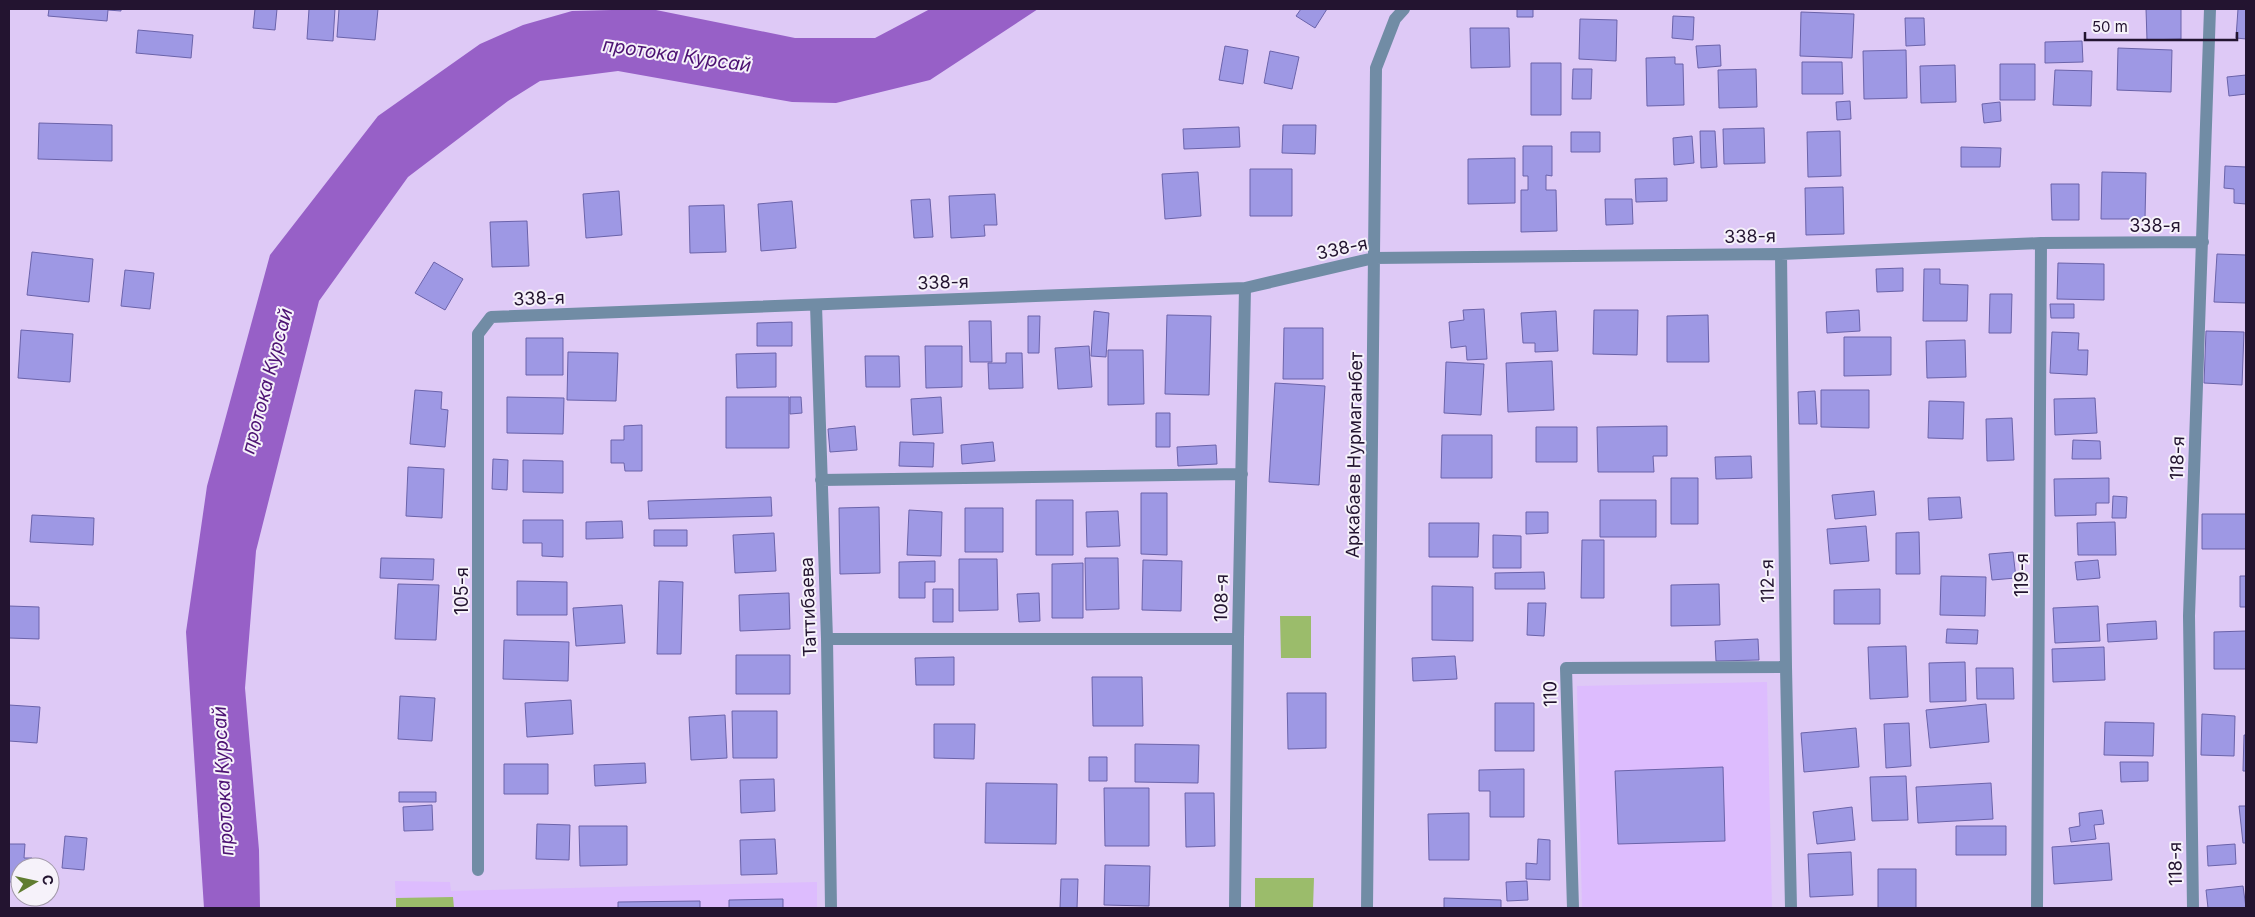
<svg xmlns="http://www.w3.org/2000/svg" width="2255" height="917" font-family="Inter,sans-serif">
	<rect width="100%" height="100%" fill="#dec9f6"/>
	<path fill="#ddbcfe" d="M1767 682 1772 908H1582L1577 686Z
		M395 881 450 882 451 891 817 882V908H396Z"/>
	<path fill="#9bbc6b" d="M1280 616H1311V658H1281Z
		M1255 878H1314L1313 908H1255Z
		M453 897 454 908H396V898Z"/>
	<path fill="#9760c7" d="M651 9 795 38H875L930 9H1038L930 80 836 103 792 102 618 71 540 81 508 101 408 177 319 301 256 551 245 688 259 850 260 908H204L186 632 207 486 270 255 378 116 480 44 523 25 572 11Z"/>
	<path fill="#9e98e4" stroke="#6b63aa" d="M49 9H121V11L108 10 107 21 48 16Z
		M255 9H277L275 30 253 28Z
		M309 9H335L333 41 307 39Z
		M339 9H378L375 40 337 37Z
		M1301 9H1327L1315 28 1296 16Z
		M1517 9H1533V17H1517Z
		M2146 9H2181V39L2147 40Z
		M2238 9H2246V39L2236 38Z
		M1801 12 1854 14 1852 58 1800 56Z
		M1673 16 1694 17 1693 40 1672 38Z
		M1905 18H1924L1925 45 1906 46Z
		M1580 19 1617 20 1616 61 1579 59Z
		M1470 28H1509L1510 67 1471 68Z
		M138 30 193 35 191 58 136 53Z
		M2082 41 2083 62 2045 63V42Z
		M1720 45 1721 66 1698 68 1696 46Z
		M1225 46 1248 50 1243 84 1219 80Z
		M2118 48 2172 50 2171 92 2117 90Z
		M1906 50 1907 98 1864 99 1863 51Z
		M1270 51 1299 57 1292 89 1264 83Z
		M1675 57V64H1683L1684 105 1647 106 1646 58Z
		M1802 62H1842L1843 94H1802Z
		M1531 63H1561V115H1531Z
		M2000 64H2035V100H2000Z
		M1955 65 1956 102 1921 103 1920 66Z
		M1573 69H1592L1591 99H1572Z
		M1756 69 1757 107 1719 108 1718 70Z
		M2055 70 2092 71 2091 106 2053 105Z
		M2246 75V94L2229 96 2227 77Z
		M1850 101 1851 119 1837 120 1836 102Z
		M2000 102 2001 121 1984 123 1982 104Z
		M39 123 112 125V161L38 159Z
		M1283 125H1316L1315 154 1282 153Z
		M1239 127 1240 147 1184 149 1183 129Z
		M1764 128 1765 163 1724 164 1723 129Z
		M1700 131H1715L1717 167 1701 168Z
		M1840 131 1841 176 1808 177 1807 132Z
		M1571 132H1600V152H1571Z
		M1692 136 1694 163 1674 165 1673 138Z
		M1523 146H1552V176L1546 175V190H1556L1557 231 1521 232V190H1528V176H1523Z
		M1961 147 2001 148 2000 167H1961Z
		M1515 158V203L1468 204V159Z
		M2225 166 2246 167V204L2234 203V189L2224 188Z
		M1250 169H1292V216H1250Z
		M1198 172 1201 216 1165 219 1162 174Z
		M2102 172 2146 173 2145 219H2101Z
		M1667 178V201L1636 202 1635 179Z
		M2051 184H2079V220H2052Z
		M1843 187 1844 234 1806 235 1805 188Z
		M619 191 622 235 586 238 583 194Z
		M995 194 997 225H984L985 236 951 238 949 196Z
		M930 199 933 237 914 238 911 200Z
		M1605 199H1632L1633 224 1606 225Z
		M792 201 796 248 761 251 758 204Z
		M724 205 726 252 690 253 689 206Z
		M527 221 529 266 492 267 490 222Z
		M32 252 93 259 89 302 27 295Z
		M2217 254 2246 255V303L2214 302Z
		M434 262 463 279 445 310 415 293Z
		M2058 263 2104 264V300L2057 299Z
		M1903 268V291L1877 292 1876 269Z
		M1924 269H1940V284L1968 285 1967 321H1923Z
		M125 270 154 273 150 309 121 306Z
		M1990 294H2012L2011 333H1989Z
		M2050 304H2074V318H2051Z
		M1484 309 1487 359 1467 360 1466 346 1451 348 1449 322 1464 320 1463 310Z
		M1594 310H1638L1637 355 1593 354Z
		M1859 310 1860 331 1827 333 1826 312Z
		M1094 311 1109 313 1106 357 1091 356Z
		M1556 311 1558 351 1535 352V343H1523L1521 313Z
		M1167 315 1211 316 1209 395 1165 394Z
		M1708 315 1709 362H1667V316Z
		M1028 316H1040L1039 353H1028Z
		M969 321H991L992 362H970Z
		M792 322V346H757V323Z
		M1284 328H1323V379H1283Z
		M21 330 73 334 70 382 18 378Z
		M2206 331 2244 332 2242 385 2204 383Z
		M2052 332 2079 333 2078 350H2088L2087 375 2050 373Z
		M1844 337H1891V375L1844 376Z
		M526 338H563V375H526Z
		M1965 340 1966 377 1927 378 1926 341Z
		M925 346H962V387L926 388Z
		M1089 346 1092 387 1058 389 1055 348Z
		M1108 350H1143L1144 404 1108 405Z
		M568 352 618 353 616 401 567 400Z
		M776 353V387L737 388 736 354Z
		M1006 353H1022L1023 388 989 389 988 363H1006Z
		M865 356H899L900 387H866Z
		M1552 361 1554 410 1508 412 1506 363Z
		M1446 362 1484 364 1481 415 1444 413Z
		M1275 383 1325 386 1319 485 1269 482Z
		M415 390 442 392 441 409 448 410 445 447 410 444Z
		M1821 390H1869V428L1821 427Z
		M1815 391 1817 424H1799L1798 392Z
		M507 397 564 398 563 434 507 433Z
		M726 397H789V448H726Z
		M790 397H801L802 413 790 414Z
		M941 397 943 433 913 435 911 399Z
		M2095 398 2097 433 2055 435 2054 399Z
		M1929 401 1964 402 1963 439 1928 438Z
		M1156 413H1170V447H1156Z
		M2012 418 2014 460 1987 461 1986 419Z
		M642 425V471H625L624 463H611V440H624V426Z
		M855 426 857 450 830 452 828 429Z
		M1667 426V456H1653L1654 472H1598L1597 427Z
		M1536 427H1577V462H1536Z
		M1442 435H1492V478H1441Z
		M2073 440 2100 441 2101 459H2072Z
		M900 442 934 443 933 467 899 466Z
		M993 442 995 461 962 464 961 445Z
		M1216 445 1217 464 1178 466 1177 447Z
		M1751 456 1752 478 1716 479 1715 457Z
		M493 459 508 460 507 490 492 489Z
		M523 460 563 461V493L523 492Z
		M408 467 444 469 442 518 406 516Z
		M1671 478H1698V524H1671Z
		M2109 478V503H2096V515L2055 516 2054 479Z
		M1874 491 1876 515 1835 519 1832 495Z
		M1141 493H1167V555L1141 554Z
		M2113 496 2127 497 2126 518H2112Z
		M771 497 772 516 649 519 648 501Z
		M1960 497 1962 518 1929 520 1928 498Z
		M1036 500H1073V555H1036Z
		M1600 500H1656V537H1600Z
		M879 507 880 573 840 574 839 508Z
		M965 508H1003V552H965Z
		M909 510 942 512 941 556 907 555Z
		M1118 511 1120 546 1087 547 1086 512Z
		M1526 512H1548V533L1526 534Z
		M2202 514H2246V549H2202Z
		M32 515 94 518 93 545 30 542Z
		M523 520H563V557L542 556V543H523Z
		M622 521 623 538 586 539V522Z
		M2115 522 2116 555H2078L2077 523Z
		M1429 523H1479L1478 557H1429Z
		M1866 526 1869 561 1830 564 1827 529Z
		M654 530H687V546H654Z
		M1919 532 1920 574H1896V533Z
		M774 533 776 571 735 573 733 535Z
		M1493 535 1521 536V568H1493Z
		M1582 540H1604V598H1581Z
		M2013 552 2016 578 1992 580 1989 554Z
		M381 558 434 559 433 580 380 578Z
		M1085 558H1118L1119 609 1086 610Z
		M959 559H997L998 610 959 611Z
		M1143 560 1182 561 1181 611 1142 610Z
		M2098 560 2100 578 2077 580 2075 562Z
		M935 561V582H925V598H899V562Z
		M1083 563V618H1052V564Z
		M1544 572 1545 589H1495V573Z
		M1941 576 1986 577 1985 616 1940 615Z
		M2240 576H2246V607H2240Z
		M517 581 567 582V615H517Z
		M659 581 683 582 681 654H657Z
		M398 584 439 585 436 640 395 639Z
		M1719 584 1720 625 1671 626V585Z
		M1432 586 1473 587V641L1432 640Z
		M933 589H953V622H933Z
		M1880 589V624H1834V590Z
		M789 593 790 629 740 631 739 595Z
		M1039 593 1040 621 1019 622 1017 594Z
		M1528 603H1546L1544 636 1527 635Z
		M622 605 625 643 576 646 573 608Z
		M9 606 39 607V639L9 638Z
		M2098 606 2100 641 2055 643 2053 608Z
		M2156 621 2157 639 2108 642 2107 624Z
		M1947 629 1978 630 1977 644 1946 643Z
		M2246 631V669H2214V632Z
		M1758 639 1759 660 1716 661 1715 641Z
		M504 640 569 642 568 681 503 679Z
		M1906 646 1908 697 1870 699 1868 647Z
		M2104 647 2105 680 2053 682 2052 649Z
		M736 655H790V694H736Z
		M1455 656 1457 679 1413 681 1412 658Z
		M954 657V685H916L915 658Z
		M1965 662 1966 701 1930 702 1929 663Z
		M1976 668H2013L2014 699H1977Z
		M1092 677H1142L1143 726H1093Z
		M1287 693H1326V748L1288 749Z
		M400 696 435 698 432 741 398 739Z
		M571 700 573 734 527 737 525 703Z
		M1495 703H1534V751H1495Z
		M1986 704 1989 742 1930 748 1926 710Z
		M9 705 40 707 37 743 9 741Z
		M732 711H777V758H733Z
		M2202 714 2235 716 2234 756 2201 755Z
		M725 715 727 758 691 760 689 717Z
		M2105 722 2154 723 2153 756 2104 755Z
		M1909 723 1911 766 1886 768 1884 724Z
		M934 724H975L974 759 934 758Z
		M1856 728 1859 767 1804 772 1801 733Z
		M2244 735H2246V771H2243Z
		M1135 744 1199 745 1198 783 1135 782Z
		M1089 757H1107V781H1089Z
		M2120 762H2148V781L2121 782Z
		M645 763 646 783 595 786 594 765Z
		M504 764H548V794H504Z
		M1723 767 1725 841 1618 844 1615 771Z
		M1524 769V817H1490V791H1479V770Z
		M1906 776 1908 820 1872 821 1870 777Z
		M774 779 775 811 741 813 740 780Z
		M986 783 1057 784 1056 844 985 843Z
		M1991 783 1993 819 1918 823 1916 787Z
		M1104 788H1149V846H1105Z
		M399 792H436V802H399Z
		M1185 793H1214L1215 846 1186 847Z
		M432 805 433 830 404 831 403 807Z
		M2239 806H2246V843H2243Z
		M1852 807 1855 840 1817 844 1813 812Z
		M2102 810 2104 824 2094 825 2096 839 2071 842 2069 828 2080 826 2079 813Z
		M1469 813V860H1429L1428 814Z
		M537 824 570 825 569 860 536 859Z
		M579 826H627V865L580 866Z
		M1956 826H2006V855H1956Z
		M65 836 87 838 84 870 62 868Z
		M775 839 777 874 741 875 740 840Z
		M1538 839 1550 840V880L1526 879V863L1537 864Z
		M2109 843 2112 880 2054 884 2052 847Z
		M9 844H25L24 858H32V867H20V882H9Z
		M2235 844 2236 864 2208 866 2207 846Z
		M1851 852 1853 895 1810 897 1808 854Z
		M1105 865 1150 866 1149 906 1104 905Z
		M1878 869H1916V908H1878Z
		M1061 879H1078L1077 908H1060Z
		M1527 881 1528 900 1507 901 1506 882Z
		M2243 886 2246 908H2208L2206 890Z
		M1444 898 1501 900V908H1444Z
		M783 899V908H729V900Z
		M700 901V908H618V902Z"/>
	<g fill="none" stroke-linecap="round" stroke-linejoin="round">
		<path stroke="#718ca5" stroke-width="12" d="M1781 254 1786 667 1791 908
			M816 305 827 639 831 908
			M821 480 1242 474
			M827 639H1238
			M478 870V334L491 317 1245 288 1374 258 1781 254 2041 243 2203 242
			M1235 908 1238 639 1245 288
			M1367 908 1376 68 1395 19 1404 9
			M1573 908 1566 668 1786 667
			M2037 908 2041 243
			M2193 908 2189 616 2210 9"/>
	</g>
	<g text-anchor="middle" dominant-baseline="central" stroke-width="4" stroke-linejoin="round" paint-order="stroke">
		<g font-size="18" fill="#231430" stroke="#f6f2fa">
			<text x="2155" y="225">338-я</text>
			<text transform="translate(1750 236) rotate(-1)">338-я</text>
			<text transform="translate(1342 248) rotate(-12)">338-я</text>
			<text transform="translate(943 282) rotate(-2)">338-я</text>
			<text transform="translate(539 298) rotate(-2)">338-я</text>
			<text transform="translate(1354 455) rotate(-89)">Аркабаев Нурмаганбет</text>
			<text transform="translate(2177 458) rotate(-88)">118-я</text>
			<text transform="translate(2021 575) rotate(-90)">119-я</text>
			<text transform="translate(1767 581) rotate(-91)">112-я</text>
			<text transform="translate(461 591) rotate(-90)">105-я</text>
			<text transform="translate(1221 598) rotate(-89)">108-я</text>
			<text transform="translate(808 607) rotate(-92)">Таттибаева</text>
			<text transform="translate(1550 694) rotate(-91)">110</text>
			<text transform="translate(2175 864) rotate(-91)">118-я</text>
		</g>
		<g font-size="19" font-style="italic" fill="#4c1272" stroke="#f6f2fa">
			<text transform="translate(677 55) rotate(8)">протока Курсай</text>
			<text transform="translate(267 381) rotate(-75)">протока Курсай</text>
			<text transform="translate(223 781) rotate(-93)">протока Курсай</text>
		</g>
	</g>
	<rect width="2255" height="917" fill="none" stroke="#231430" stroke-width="20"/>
	<g transform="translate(35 882) rotate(81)"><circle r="24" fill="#f6f2fa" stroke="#a299a9"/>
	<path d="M0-4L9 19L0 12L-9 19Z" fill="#607c31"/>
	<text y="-8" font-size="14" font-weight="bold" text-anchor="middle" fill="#231430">С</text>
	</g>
	<path d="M2085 32v8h152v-8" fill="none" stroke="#231430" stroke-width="2.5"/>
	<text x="2092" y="32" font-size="15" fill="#231430" stroke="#f6f2fa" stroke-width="4" paint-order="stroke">50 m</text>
</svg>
